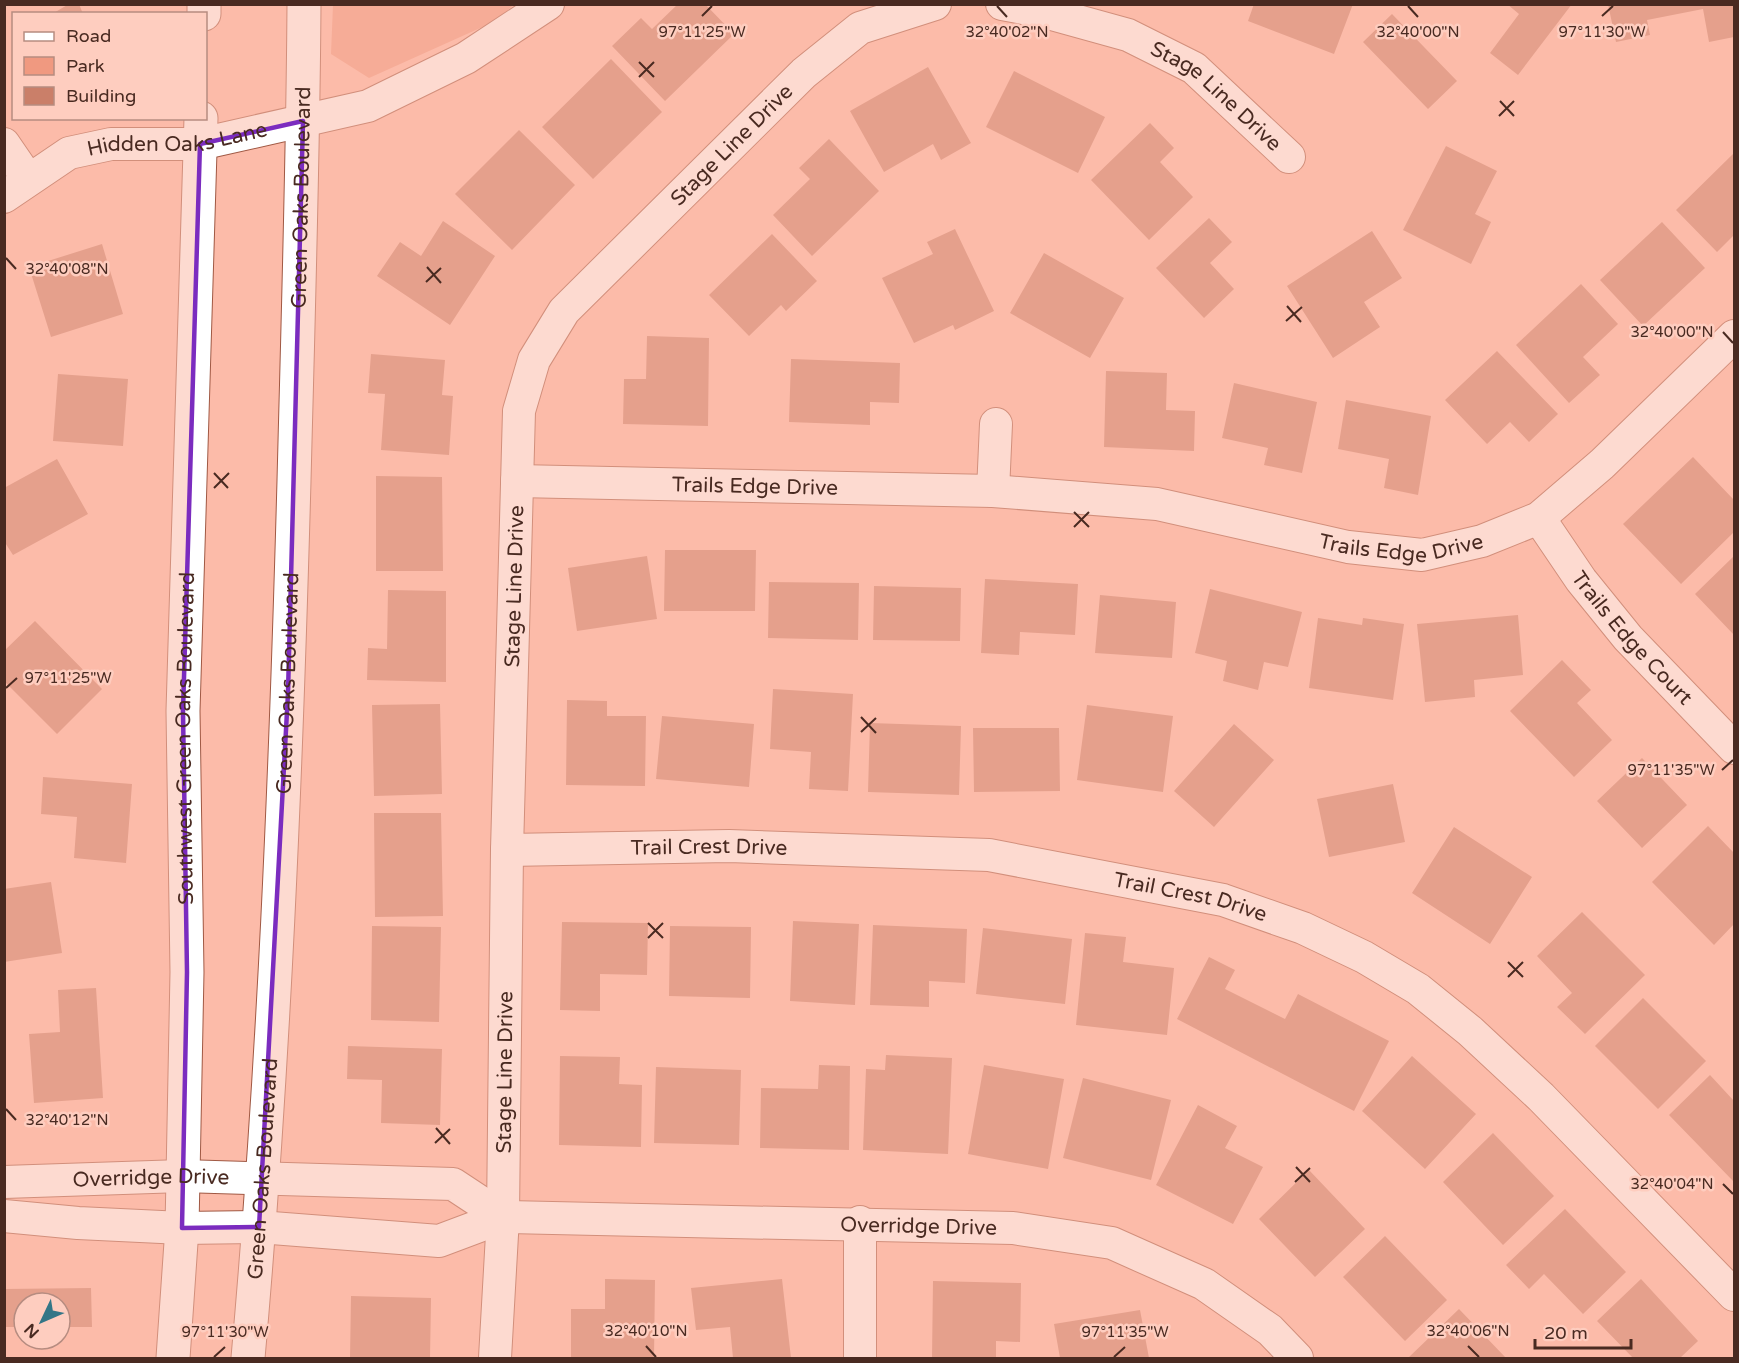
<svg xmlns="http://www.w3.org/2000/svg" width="1739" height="1363" font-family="'Varela Round',sans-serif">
	<rect width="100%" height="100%" fill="#fcbba9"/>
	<path fill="#f09980" d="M333 5H513L498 20 369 78 331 54Z"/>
	<path fill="#ca7f69" d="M69 4H79L83 14H52Z
		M678 4H705L734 34 665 101 612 46 641 18 652 29Z
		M1254 4H1353L1334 54 1248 21Z
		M1507 4H1572L1518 75 1490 53 1519 14Z
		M1608 4H1734V37L1709 42 1703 9 1647 20 1650 35 1616 42Z
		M1392 14 1457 81 1428 109 1363 42Z
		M611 59 662 112 593 179 542 127Z
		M928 67 971 143 941 160 933 144 884 172 850 111Z
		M1014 71 1105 117 1078 173 986 127Z
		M1150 123 1174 148 1160 162 1193 197 1149 240 1091 180Z
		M519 130 575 185 512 250 455 194Z
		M829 139 879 191 812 256 773 215 810 179 799 168Z
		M1446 146 1497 171 1475 214 1491 222 1471 264 1403 230Z
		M1734 153V235L1717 252 1676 210Z
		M1209 218 1232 242 1210 263 1234 289 1204 318 1156 268Z
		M443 221 495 256 450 325 377 276 400 242 421 256Z
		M1662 222 1705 268 1643 326 1600 280Z
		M955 229 994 311 955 330 953 325 914 343 882 278 933 254 927 242Z
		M1372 231 1402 278 1364 302 1380 327 1333 358 1287 286Z
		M772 234 817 281 786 311 781 305 749 336 709 295Z
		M102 244 123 314 51 337 29 267Z
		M1044 253 1124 298 1090 358 1010 313Z
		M1581 284 1618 324 1583 357 1600 375 1569 403 1516 345Z
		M647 336 709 338 708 426 623 424 624 379H646Z
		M1497 351 1558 414 1529 442 1510 422 1487 444 1445 400Z
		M371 354 445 360 442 395 453 396 449 455 381 450 385 394 368 393Z
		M791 359 900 363 899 403 870 402V425L789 422Z
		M1106 371 1167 373 1166 410 1195 411 1194 451 1104 447Z
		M58 374 128 379 123 446 53 441Z
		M1234 383 1317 402 1302 473 1264 465 1268 448 1222 438Z
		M1346 400 1431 416 1418 495 1384 488 1389 459 1338 449Z
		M1693 457 1734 500V532L1681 584 1623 524Z
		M57 459 88 514 13 555 4 541V488Z
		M376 476 442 477 443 571H376Z
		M665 550H756L755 611H664Z
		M647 556 657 619 577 631 568 568Z
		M1734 556V635L1695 594Z
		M985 579 1078 584 1075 635 1020 632 1019 655 981 653Z
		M769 582 859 583 858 640 768 638Z
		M874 586 961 588 960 641 873 640Z
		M1210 589 1302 612 1288 667 1264 662 1258 690 1223 681 1227 661 1195 653Z
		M388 590 446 591V682L367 680 368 648 387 649Z
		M1100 595 1176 602 1172 658 1095 653Z
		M1518 615 1523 675 1474 680 1475 697 1425 702 1417 624Z
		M1318 618 1362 625 1363 618 1404 624 1393 700 1309 688Z
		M35 621 102 689 57 734 4 681V651Z
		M1562 660 1591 690 1577 703 1612 740 1574 777 1510 711Z
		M773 689 853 694 848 791 809 789 811 752 770 749Z
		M567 700 607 701V716H646L645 786 566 785Z
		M440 704 442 794 374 796 372 705Z
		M1087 705 1173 716 1163 792 1077 780Z
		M662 716 754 724 749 787 656 779Z
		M870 723 961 726 959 795 868 792Z
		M1234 724 1274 760 1214 827 1174 791Z
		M973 728H1059L1060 791 974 792Z
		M1642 758 1687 805 1642 848 1597 801Z
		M43 777 132 784 126 863 74 858 77 817 41 814Z
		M1393 784 1405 842 1329 857 1317 799Z
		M374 813H441L443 916 375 917Z
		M1708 826 1734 853V924L1714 945 1652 882Z
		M1454 827 1532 877 1490 944 1412 893Z
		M51 882 62 953 4 962V889Z
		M1582 912 1645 975 1585 1034 1557 1007 1572 993 1537 956Z
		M793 921 859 924 855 1005 790 1001Z
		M562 922 648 923 647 975 600 974V1011L560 1010Z
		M873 925 967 929 965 983 929 981V1007L870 1005Z
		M372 926 441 927 439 1022 371 1020Z
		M670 926 751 927 750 998 669 996Z
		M983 928 1072 939 1065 1004 976 994Z
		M1085 933 1126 937 1123 962 1174 968 1167 1035 1076 1025Z
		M1209 957 1235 970 1225 989 1285 1019 1298 994 1389 1041 1354 1111 1177 1019Z
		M96 988 103 1098 34 1103 29 1034 60 1032 58 990Z
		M1643 998 1706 1061 1658 1109 1595 1046Z
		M348 1046 442 1049 440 1125 381 1123 382 1080 347 1079Z
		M886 1055 952 1058 948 1154 863 1150 866 1069 885 1070Z
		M560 1056 620 1057 619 1084 642 1085 641 1147 559 1145Z
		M1412 1056 1476 1114 1425 1169 1362 1111Z
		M819 1065 850 1066 849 1150 760 1148 761 1088 818 1089Z
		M984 1065 1064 1079 1048 1169 968 1154Z
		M656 1067 741 1070 739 1145 654 1143Z
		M1710 1075 1734 1101V1182L1669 1115Z
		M1083 1078 1171 1100 1151 1180 1063 1158Z
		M1198 1105 1237 1126 1225 1148 1263 1167 1233 1224 1156 1185Z
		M1493 1133 1554 1196 1503 1245 1443 1182Z
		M1309 1170 1365 1229 1315 1277 1259 1219Z
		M1565 1209 1626 1272 1583 1314 1544 1274 1529 1289 1506 1265Z
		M1385 1236 1447 1300 1405 1341 1343 1277Z
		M605 1279 655 1280 654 1358H571V1309H605Z
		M782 1279 791 1358H733L730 1327 696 1330 691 1288Z
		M1641 1279 1698 1341 1680 1358H1633L1597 1321Z
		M933 1281 1021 1283 1020 1342 996 1341V1358H932Z
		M91 1288 92 1327H60V1303H24V1327H5L4 1289Z
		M351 1296 431 1298 430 1358H350Z
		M1459 1309 1506 1358H1408Z
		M1140 1310 1149 1358H1060L1054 1324Z"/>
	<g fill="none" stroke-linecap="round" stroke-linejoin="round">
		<g stroke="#a05944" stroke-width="34">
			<g id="minor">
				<path id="s1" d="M1002 4 1045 12 1128 35 1194 68 1289 157"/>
				<path d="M4 144 28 179"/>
				<path id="s2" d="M4 197 69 153 111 144H200L368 106 466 58 548 4"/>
				<path id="s3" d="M517 481 993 491 1157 504 1348 547 1422 555 1482 541 1539 518 1602 464 1734 336"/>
				<path d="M993 491 996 424"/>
				<path id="s4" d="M1539 518 1581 580 1628 638 1734 748"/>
				<path id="s5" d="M507 850 729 846 989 855 1223 900 1303 928 1364 957 1418 989 1470 1031 1541 1097 1734 1295"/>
				<path id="s6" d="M4 1182 182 1176 453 1184 503 1217"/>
				<path id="s7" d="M4 1216 78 1223 182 1228 259 1227 439 1241 503 1217 1013 1228 1112 1243 1204 1284 1270 1330 1297 1358"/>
				<path d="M860 1222V1358"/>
				<path id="s8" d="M495 1358 503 1217 507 850 519 411 534 360 564 311 804 73 860 28 935 4"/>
			</g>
		</g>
		<g stroke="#a05944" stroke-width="35">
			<g id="secondary">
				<path d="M204 14V4"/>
				<path id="s9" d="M173 1358 182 1228 187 972 183 711 201 118"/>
				<path id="s10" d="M248 1358C274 1067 286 774 294 481 298 322 303 163 304 4"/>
			</g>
		</g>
		<use href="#minor" stroke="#fff" stroke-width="32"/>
		<use href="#secondary" stroke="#fff" stroke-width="33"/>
	</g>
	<path d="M0 0H1739V1363H0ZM303 121 288 693 259 1227 182 1228 187 972 183 711 200 144Z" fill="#fcbba9" fill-opacity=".55" fill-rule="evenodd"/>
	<path fill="none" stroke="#7b2cbf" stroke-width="4.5" stroke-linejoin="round" d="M303 121 288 693 259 1227 182 1228 187 972 183 711 200 144Z"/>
	<path fill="none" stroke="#492a21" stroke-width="2" d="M997 6 1007 17M1408 6 1418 17M702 16 712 6M1602 16 1613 6M639 62 654 77M639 77 654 62M1500 101 1514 116M1499 116 1514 101M6 258 16 269M427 267 441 283M426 282 441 268M1287 306 1301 322M1286 321 1302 307M1723 332 1733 343M214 473 228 488M214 488 229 473M1074 512 1089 527M1074 527 1089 512M6 688 17 678M861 717 876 733M861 732 876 718M1722 770 1733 760M648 923 663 938M648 938 663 923M1508 962 1523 977M1508 977 1523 962M6 1109 16 1120M436 1128 450 1144M435 1143 450 1129M1296 1167 1310 1182M1295 1182 1310 1168M1723 1184 1733 1194M646 1346 656 1357M1468 1346 1479 1357M214 1357 225 1347M1114 1357 1125 1347"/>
	<g text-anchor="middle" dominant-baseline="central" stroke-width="5" stroke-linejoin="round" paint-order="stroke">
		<g font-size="21" fill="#492a21" stroke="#fecdbf">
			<text stroke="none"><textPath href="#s1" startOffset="238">Stage Line Drive</textPath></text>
			<text stroke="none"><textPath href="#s2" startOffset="188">Hidden Oaks Lane</textPath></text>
			<text stroke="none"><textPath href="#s8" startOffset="1294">Stage Line Drive</textPath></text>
			<text stroke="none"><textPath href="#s10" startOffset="1162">Green Oaks Boulevard</textPath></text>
			<text stroke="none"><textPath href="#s3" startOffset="238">Trails Edge Drive</textPath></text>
			<text stroke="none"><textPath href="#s3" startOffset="890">Trails Edge Drive</textPath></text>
			<text stroke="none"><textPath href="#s8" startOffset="772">Stage Line Drive</textPath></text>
			<text stroke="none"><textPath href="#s4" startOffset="152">Trails Edge Court</textPath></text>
			<text stroke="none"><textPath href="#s10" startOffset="676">Green Oaks Boulevard</textPath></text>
			<text stroke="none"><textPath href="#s9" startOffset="620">Southwest Green Oaks Boulevard</textPath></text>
			<text stroke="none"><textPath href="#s5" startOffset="202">Trail Crest Drive</textPath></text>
			<text stroke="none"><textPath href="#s5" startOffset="688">Trail Crest Drive</textPath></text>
			<text stroke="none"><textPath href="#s8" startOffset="286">Stage Line Drive</textPath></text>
			<text stroke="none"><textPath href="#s10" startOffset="190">Green Oaks Boulevard</textPath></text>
			<text stroke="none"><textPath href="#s6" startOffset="147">Overridge Drive</textPath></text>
			<text stroke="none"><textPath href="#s7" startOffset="920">Overridge Drive</textPath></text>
		</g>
	</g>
	<g font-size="15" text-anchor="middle" fill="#492a21" stroke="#fecdbf" stroke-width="5" stroke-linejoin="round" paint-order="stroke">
		<text x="702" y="37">97°11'25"W</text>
		<text x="1602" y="37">97°11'30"W</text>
		<text x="1007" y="37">32°40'02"N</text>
		<text x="1418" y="37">32°40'00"N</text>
		<text x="67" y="274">32°40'08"N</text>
		<text x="1672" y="337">32°40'00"N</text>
		<text x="68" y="683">97°11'25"W</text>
		<text x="1671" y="775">97°11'35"W</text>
		<text x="67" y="1125">32°40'12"N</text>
		<text x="1672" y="1189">32°40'04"N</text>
		<text x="646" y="1336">32°40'10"N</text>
		<text x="1468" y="1336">32°40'06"N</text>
		<text x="225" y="1337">97°11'30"W</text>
		<text x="1125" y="1337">97°11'35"W</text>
	</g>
	<rect width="1739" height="1363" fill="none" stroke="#492a21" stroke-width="12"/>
	<rect x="12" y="12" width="195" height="108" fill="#fecdbf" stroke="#b68c80" stroke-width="1.5"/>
	<rect x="24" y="32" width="30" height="9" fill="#ffffff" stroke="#b68c80" stroke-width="1.5"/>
	<text x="66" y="42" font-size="18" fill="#492a21">Road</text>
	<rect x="24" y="57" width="30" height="18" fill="#f09980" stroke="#b68c80" stroke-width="1.5"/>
	<text x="66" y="72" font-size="18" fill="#492a21">Park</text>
	<rect x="24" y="87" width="30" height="18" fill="#ca7f69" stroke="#b68c80" stroke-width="1.5"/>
	<text x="66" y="102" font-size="18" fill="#492a21">Building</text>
	<g transform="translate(42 1321) rotate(226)"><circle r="28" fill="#fecdbf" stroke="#b68c80" stroke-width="1.5"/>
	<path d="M0-4.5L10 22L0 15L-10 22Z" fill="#337687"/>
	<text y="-9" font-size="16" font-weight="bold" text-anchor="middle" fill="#492a21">N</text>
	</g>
	<path d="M1535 1339v9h96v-9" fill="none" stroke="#492a21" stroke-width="3"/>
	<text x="1544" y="1339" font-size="18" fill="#492a21" stroke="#fecdbf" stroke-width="4.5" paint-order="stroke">20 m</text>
</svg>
